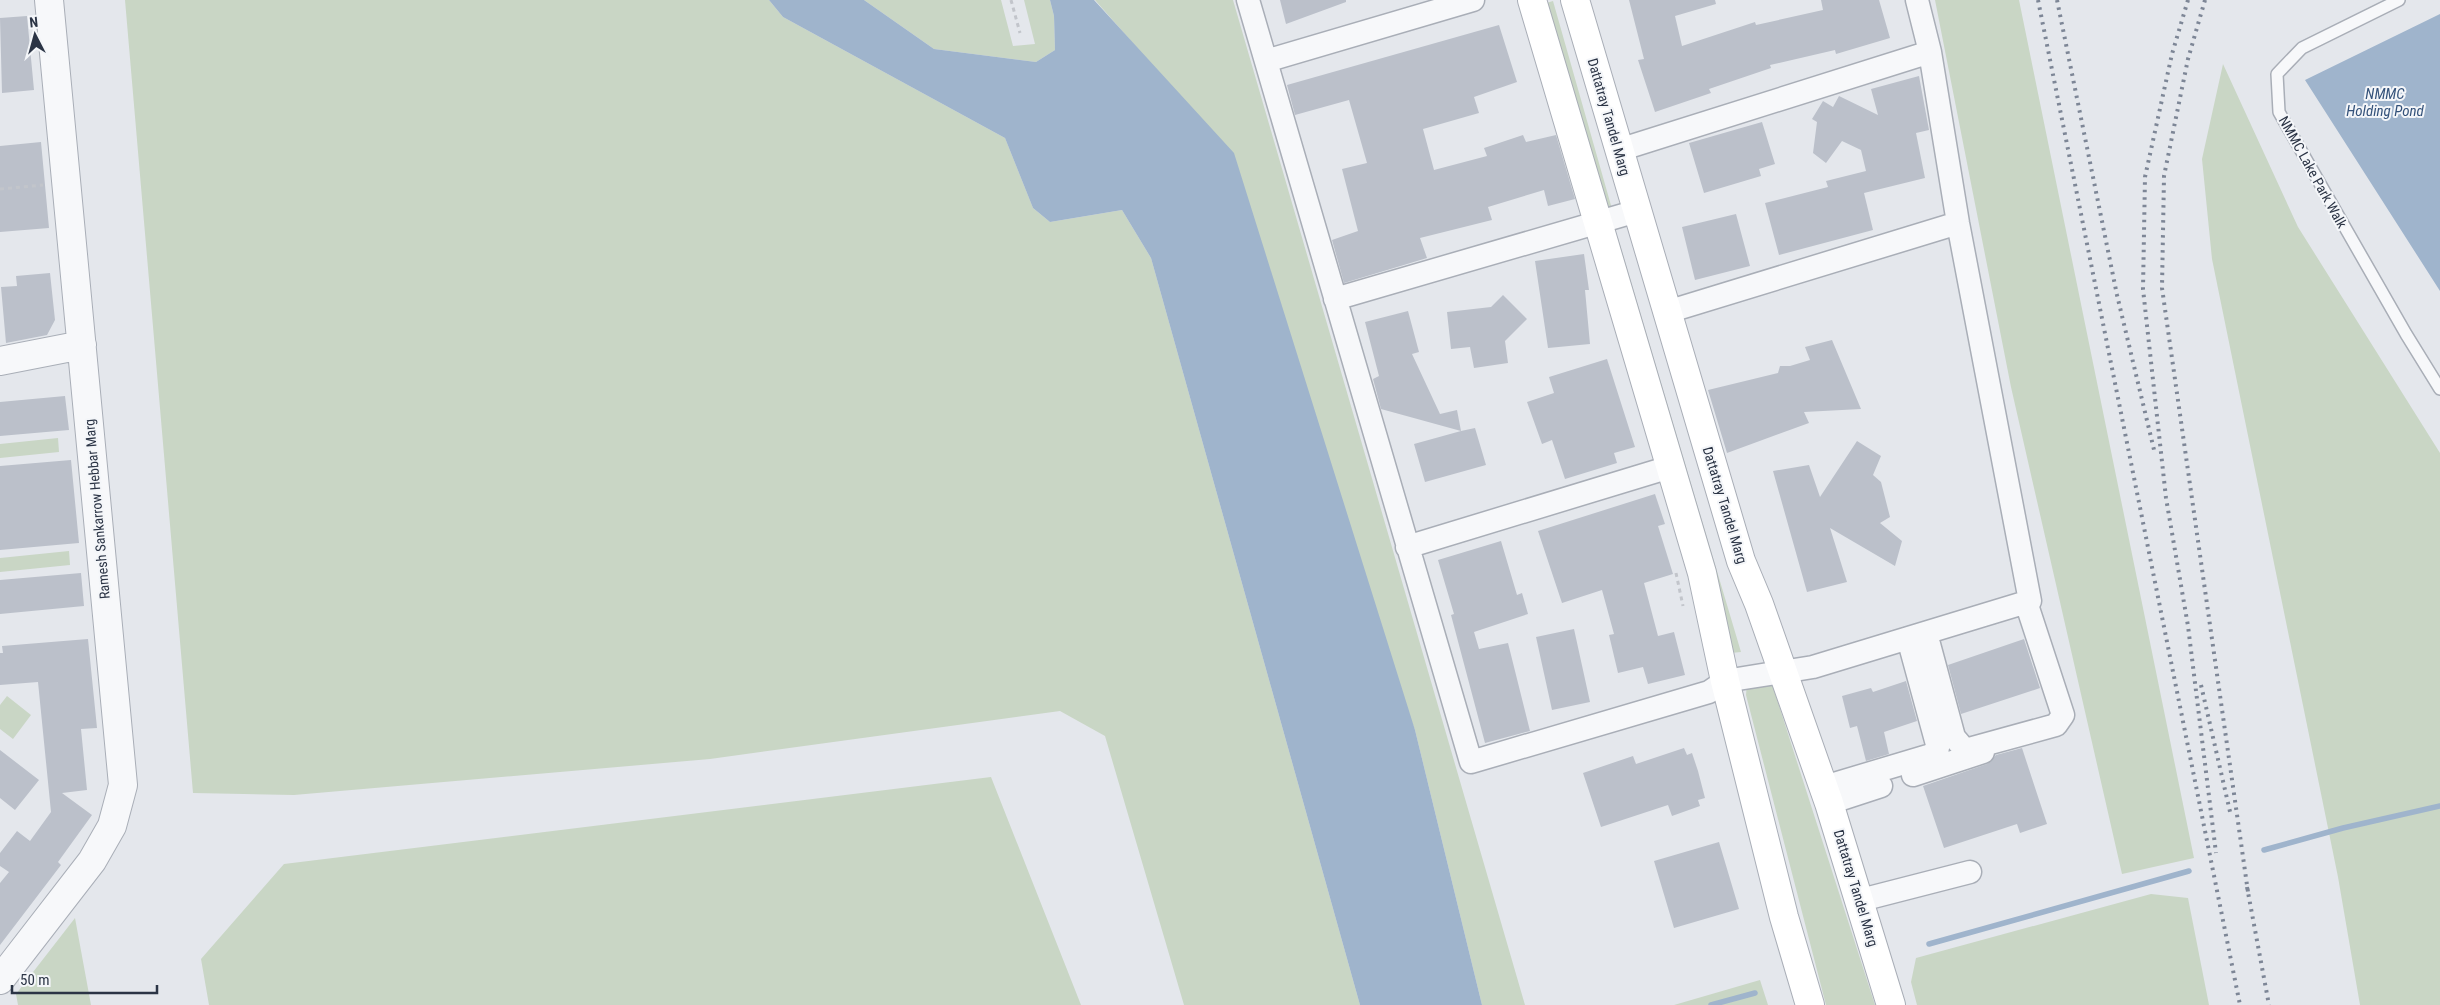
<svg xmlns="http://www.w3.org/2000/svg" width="2440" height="1005" font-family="'Roboto Condensed',sans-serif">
	<rect width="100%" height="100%" fill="#e4e7ec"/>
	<path fill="#c9d6c5" d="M125 0H769L783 17 1005 138 1033 208 1050 222 1122 210 1151 258 1360 1005H1184L1105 736 1060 711 710 759 294 795 193 793Z
		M864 0H1001L1013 46 1035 44 1024 0H1050L1054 16 1055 50 1036 62 934 49Z
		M1095 0H1233L1525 1005H1482L1415 730 1160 74Z
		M1935 0H2019L2194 858 2122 874 2011 387Z
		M1553 1 1612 209 1602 210 1540 5Z
		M2223 64 2298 227 2440 453V1005H2360L2338 877 2212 259 2202 159Z
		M1618 238 1741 652 1731 653 1611 241Z
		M58 438 59 452 0 458V444Z
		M69 551 70 565 0 572V558Z
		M1763 678 1773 687 1875 1005H1826L1746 695 1747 683Z
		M7 696 31 715 13 739 0 729V705Z
		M991 777 1081 1005H209L201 959 284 864Z
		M2151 894 2188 898 2209 1005H1917L1911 982 1916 958Z
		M75 918 91 1005H18L16 994Z
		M1760 980 1768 1005H1674Z"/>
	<path fill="#9fb4cc" d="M769 0H864L934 49 1036 62 1055 50 1054 16 1050 0H1094L1234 153 1415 730 1482 1005H1360L1151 258 1122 210 1050 222 1033 208 1005 138 783 17Z
		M2440 14V291L2305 80Z"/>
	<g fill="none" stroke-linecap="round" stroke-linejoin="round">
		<path stroke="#9fb4cc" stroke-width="5.5" d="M2264 850 2343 828 2440 806
			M1929 944 2189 871
			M1711 1005 1755 993"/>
	</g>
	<path fill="#bbc0ca" d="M1280 0H1346V2L1286 24Z
		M1629 0H1715L1716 4 1675 16 1682 46 1755 22 1756 25 1823 10 1821 0H1879L1890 38 1836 54 1835 50 1770 65 1771 68 1709 89 1711 93 1655 112 1638 60 1644 59Z
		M27 16 34 90 2 93 0 18Z
		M1499 25 1517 82 1474 97 1479 113 1423 129 1434 170 1487 156 1484 148 1523 135 1526 142 1556 135 1575 199 1548 206 1544 190 1488 207 1492 220 1420 238 1427 258 1344 283 1332 240 1358 231 1342 169 1367 163 1349 100 1295 115 1287 85Z
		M1919 76 1929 130 1916 133 1925 178 1864 193 1873 230 1779 255 1765 203 1828 187 1826 181 1866 171 1861 150 1842 141 1826 163 1813 153 1817 122 1812 119 1823 101 1833 107 1839 96 1878 115 1871 89Z
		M1762 122 1775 164 1759 169 1761 176 1704 193 1689 143Z
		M41 142 49 228 0 232V146Z
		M1736 214 1750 266 1695 280 1682 227Z
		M1584 254 1589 290H1585L1590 344 1548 348 1535 261Z
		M50 273 55 320 47 335 6 343 1 287 17 286 16 276Z
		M1503 295 1527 319 1505 341 1508 363 1474 368 1470 347 1451 349 1447 312 1491 307Z
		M1408 311 1419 352 1412 354 1440 414 1457 410 1461 431 1475 428 1486 465 1425 482 1414 444 1461 431 1381 409 1373 379 1379 376 1365 322Z
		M1832 340 1861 409 1804 412 1809 423 1727 453 1708 390 1778 373 1780 366H1790L1810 360 1805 347Z
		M1607 359 1635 447 1614 453 1617 463 1565 479 1552 440 1542 444 1527 402 1554 393 1549 377Z
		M65 396 69 430 0 436V402Z
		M1857 441 1881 456 1873 475 1881 482 1890 517 1880 523 1902 541 1895 566 1830 528 1847 582 1807 592 1773 471 1809 465 1820 497Z
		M71 460 79 543 0 550V466Z
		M1655 494 1665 524 1658 526 1673 574 1644 583 1658 636 1674 632 1685 675 1648 684 1643 667 1618 673 1609 635 1614 634 1602 590 1562 603 1538 531Z
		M1501 541 1517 595 1522 593 1528 614 1474 632 1479 649 1508 643 1530 731 1485 743 1451 615 1454 614 1438 560Z
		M81 573 84 606 0 614V580Z
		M1574 629 1590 702 1552 710 1536 637Z
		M88 639 97 728 81 729 87 790 62 793 92 815 58 862 61 865 0 945V883L9 872 0 866V853L17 831 30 841 51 812 38 682 0 685V653H3L2 646Z
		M2024 639 2040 688 1961 714 1948 665Z
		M1906 681 1917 721 1884 732 1889 754 1866 761 1857 726 1850 728 1842 696 1871 688 1873 692Z
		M1684 748 1687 755 1692 753 1698 771 1705 798 1698 800 1700 806 1672 816 1668 805 1601 827 1583 773 1633 756 1636 764Z
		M2022 748 2047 824 2020 833 2017 824 1944 848 1923 786 1987 764 1996 755Z
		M0 750 39 780 15 810 0 798Z
		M1719 842 1739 909 1674 928 1654 861Z"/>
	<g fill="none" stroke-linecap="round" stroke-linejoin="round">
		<g stroke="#a9aeb7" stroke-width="14">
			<path id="service" d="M2399 0 2302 48 2277 74 2279 112 2406 334 2440 389"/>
		</g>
		<g stroke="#a9aeb7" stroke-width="25">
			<path id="minor" d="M1248 0 1471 762 1709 692 1725 681 1813 667 2030 601 1958 223 1930 52 1917 0
				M1266 61 1473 0
				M1619 150 1930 52
				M1335 299 1637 211
				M1667 312 1958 223
				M1407 547 1670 467
				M1926 633 1954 737 1965 750 2056 725 2063 715 2026 602
				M1913 775 1983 752
				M1824 787 1931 755 1938 748 1908 638
				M1829 803 1881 786
				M1861 900 1970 872"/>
		</g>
		<g stroke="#a9aeb7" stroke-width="30">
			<path id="tertiary" d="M0 361 82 345
				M0 980 92 861 112 826 123 785 49 0"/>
		</g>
		<g stroke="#a9aeb7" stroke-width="30">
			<path id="secondary" d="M1532 0 1702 573 1725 681 1784 917 1810 1005
				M1575 0 1741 561 1759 604 1829 803 1891 1005"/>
		</g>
		<path stroke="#c2c5cb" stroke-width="3" stroke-dasharray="4 4" stroke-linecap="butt" d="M1011 0 1020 33
			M0 189 43 185
			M1676 573 1683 606"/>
		<use href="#service" stroke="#f7f8fa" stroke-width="11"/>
		<use href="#minor" stroke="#f7f8fa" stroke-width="22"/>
		<use href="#tertiary" stroke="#f7f8fa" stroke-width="28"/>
		<use href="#secondary" stroke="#fff" stroke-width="28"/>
		<path stroke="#7d8696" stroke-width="4" stroke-dasharray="2.5 5" stroke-linecap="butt" d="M2038 0 2240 1005
			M2057 0 2117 295 2155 454
			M2188 0 2172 54 2145 177 2143 289 2166 498 2188 626 2216 853
			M2205 0 2188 59 2164 176 2162 288 2248 892
			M2201 685 2231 816
			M2247 887 2269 1005"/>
	</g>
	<g text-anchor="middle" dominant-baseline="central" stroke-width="4" stroke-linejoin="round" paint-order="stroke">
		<g font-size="14" fill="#2b3445" stroke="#f4f6f9">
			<text transform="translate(1609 117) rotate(74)">Dattatray Tandel Marg</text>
			<text transform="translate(2313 172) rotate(61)">NMMC Lake Park Walk</text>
			<text transform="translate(1725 505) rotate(73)">Dattatray Tandel Marg</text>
			<text transform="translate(97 509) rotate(-95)">Ramesh Sankarrow Hebbar Marg</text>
			<text transform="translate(1856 888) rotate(73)">Dattatray Tandel Marg</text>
		</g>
		<g font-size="15" font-style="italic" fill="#34527a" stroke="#f4f6f9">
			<text x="2385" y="94">NMMC<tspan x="2385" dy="17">Holding Pond</tspan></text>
		</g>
	</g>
	<g transform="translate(35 35) rotate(354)" stroke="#f4f6f9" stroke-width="4" paint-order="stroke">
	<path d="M0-4L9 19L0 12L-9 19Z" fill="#2b3445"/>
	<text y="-8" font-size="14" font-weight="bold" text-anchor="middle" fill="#2b3445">N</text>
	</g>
	<path d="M12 985v8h145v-8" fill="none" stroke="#2b3445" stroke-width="2.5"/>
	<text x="20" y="985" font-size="15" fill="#2b3445" stroke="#f4f6f9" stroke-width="4" paint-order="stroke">50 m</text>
</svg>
